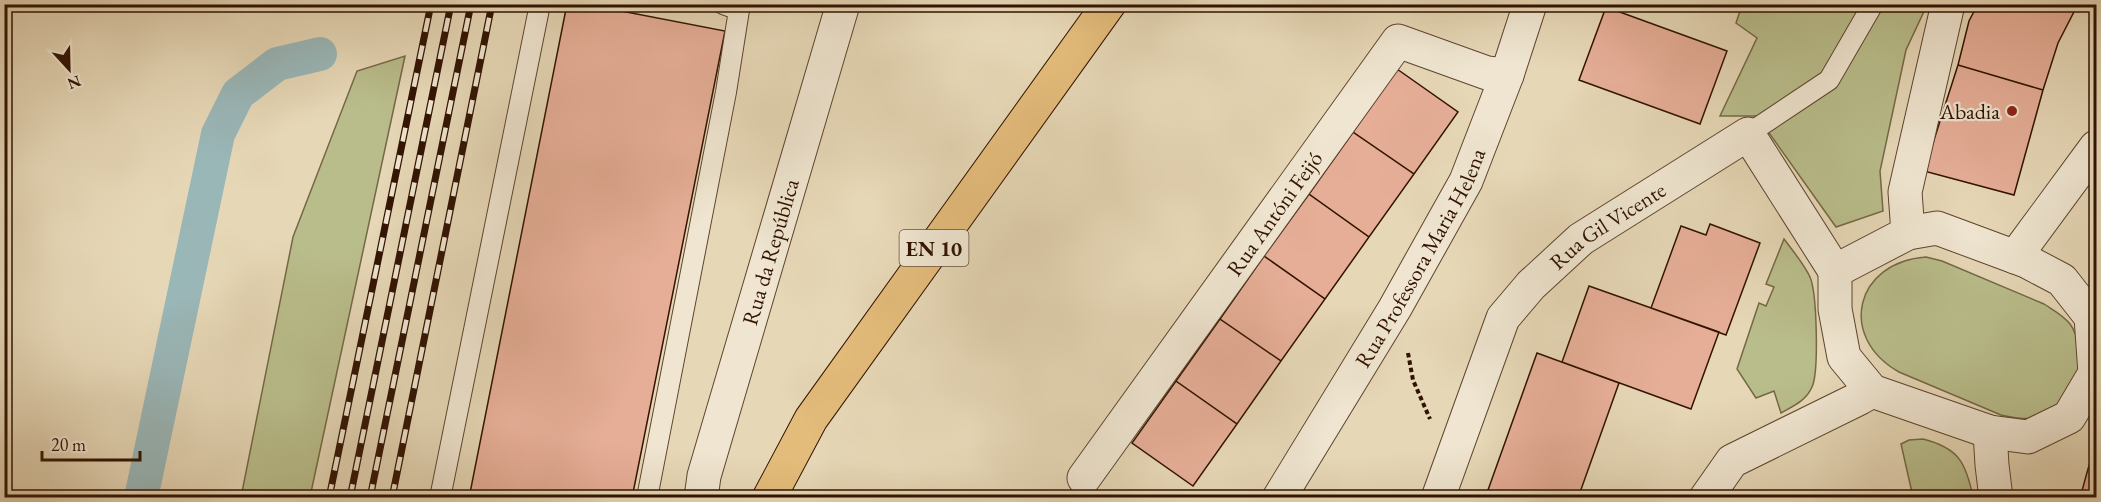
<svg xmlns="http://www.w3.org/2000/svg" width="2101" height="502" font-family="'EB Garamond',serif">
	<rect width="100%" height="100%" fill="#e6d7b6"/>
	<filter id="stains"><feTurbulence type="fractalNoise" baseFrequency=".00333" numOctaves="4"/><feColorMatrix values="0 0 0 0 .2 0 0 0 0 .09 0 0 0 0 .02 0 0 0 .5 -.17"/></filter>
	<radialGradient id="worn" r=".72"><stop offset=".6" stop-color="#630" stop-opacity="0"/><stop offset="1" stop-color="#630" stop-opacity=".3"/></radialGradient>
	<path fill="#b9bd8b" stroke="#756846" stroke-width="1.5" d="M1742 5H1927L1906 50 1880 171 1883 211 1836 227 1757 116H1720L1757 38 1736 23Z
		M405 56 310 497H241L293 237 357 71Z
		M1784 239C1793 251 1804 264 1810 277 1817 293 1819 372 1812 387 1806 401 1793 406 1781 413L1774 391 1756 398 1737 369 1759 303 1766 306 1774 287 1766 284Z
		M1926 257 1942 261 2044 304C2053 310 2063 315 2070 324 2078 334 2083 362 2080 374 2073 393 2054 413 2034 418 2023 420 2011 417 2001 415L1899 372C1837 337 1855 262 1926 257Z
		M1923 439C1959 448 1966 463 1973 497H1913L1901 444 1909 440Z"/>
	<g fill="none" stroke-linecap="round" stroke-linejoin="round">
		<path stroke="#9ab7b8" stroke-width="34" d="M141 498 218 134 238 94 277 64 320 54"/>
	</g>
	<path fill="#e6ae97" stroke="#311301" stroke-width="1.5" d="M567 4H585L725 31 632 498H469Z
		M1978 4H2078L2058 43 2043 90 1958 65 1969 21Z
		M1606 7 1727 51 1700 124 1579 80Z
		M1958 65 2043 90 2014 195 1924 171Z
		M1397 69 1458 112 1414 174 1353 132Z
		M1353 132 1414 174 1369 237 1309 194Z
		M1309 194 1369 237 1325 299 1264 256Z
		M1710 224 1760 243 1726 335 1651 308 1681 226 1706 235Z
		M1264 256 1325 299 1281 361 1220 319Z
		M1589 286 1719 332 1691 409 1562 362Z
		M1220 319 1281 361 1237 424 1176 381Z
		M1537 353 1619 383 1578 498H1509L1488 490Z
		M1176 381 1237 424 1193 486 1132 443Z
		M2096 445V498H2080L2088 469Z
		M1488 490 1509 498H1485Z"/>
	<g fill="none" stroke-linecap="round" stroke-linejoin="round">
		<g stroke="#5e442e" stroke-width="22">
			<path id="lane" d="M1748 134 1829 80 1873 4
				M440 498 540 4
				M647 498 726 92 739 10 723 4"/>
		</g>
		<g stroke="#5e442e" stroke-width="35">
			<g id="street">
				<path d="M1937 228 2026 261 2062 280 2091 317 2095 373 2069 417 2028 437 1990 432 1872 391 1844 357 1835 309V271L1908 233Z"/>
				<path d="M1908 233 1905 192 1948 4"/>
				<path d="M2015 257 2096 147"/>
				<path d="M1990 432 1992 465 1996 498"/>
				<path id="s1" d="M1084 478 1398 41 1487 73 1507 75"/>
				<path id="s2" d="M701 498 704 476 843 4"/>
				<path id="s3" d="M1279 498 1395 308 1466 181 1507 75 1530 4"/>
				<path id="s4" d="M1438 498 1503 318 1531 285 1581 239 1748 134 1835 271"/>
				<path d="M1706 498 1732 461 1860 398 1872 391"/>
			</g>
		</g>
		<g stroke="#311301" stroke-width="35">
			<path id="primary" d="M769 498 811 419 1109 4"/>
		</g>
		<path stroke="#311301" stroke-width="4" stroke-dasharray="4.5 3" stroke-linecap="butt" d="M1408 353 1413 380 1430 419"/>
		<use href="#lane" stroke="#efe5d0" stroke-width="20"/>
		<use href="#street" stroke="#efe5d0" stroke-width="33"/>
		<use href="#primary" stroke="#e3bc7b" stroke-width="33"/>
		<g stroke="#311301" stroke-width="7">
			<path id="rail" d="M329 498 431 4
				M350 498 451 4
				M370 498 471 4
				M392 498 492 4"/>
		</g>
		<use href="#rail" stroke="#efe5d0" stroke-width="4.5" stroke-dasharray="14" stroke-linecap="butt"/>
	</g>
	<circle fill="#8f2418" stroke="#efe5d0" stroke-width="2" cx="2012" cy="111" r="6"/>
	<g text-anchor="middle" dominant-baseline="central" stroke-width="4.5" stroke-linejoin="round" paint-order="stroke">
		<rect fill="#efe5d0" stroke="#6a523f" stroke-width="1.5" x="899.5" y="230" width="69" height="36" rx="4.5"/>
		<g font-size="21" font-weight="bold" fill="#311301">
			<text x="934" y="248">EN 10</text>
		</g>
		<g font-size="22" fill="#311301" stroke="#efe5d0" text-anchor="end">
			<text x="2000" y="111">Abadia</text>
		</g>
		<g font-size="22" fill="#311301" stroke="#efe5d0">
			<text stroke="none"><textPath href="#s1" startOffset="326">Rua Antóni Feijó</textPath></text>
			<text stroke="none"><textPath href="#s4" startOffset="332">Rua Gil Vicente</textPath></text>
			<text stroke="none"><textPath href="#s2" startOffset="256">Rua da República</textPath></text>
			<text stroke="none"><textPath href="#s3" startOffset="279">Rua Professora Maria Helena</textPath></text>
		</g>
	</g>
	<rect width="2101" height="502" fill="none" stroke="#e6d7b6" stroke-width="24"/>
	<rect x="6" y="6" width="2089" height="490" fill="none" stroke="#311301" stroke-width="3"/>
	<rect x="12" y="12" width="2077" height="478" fill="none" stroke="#311301" stroke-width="1.5"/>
	<g transform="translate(69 69) rotate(158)" stroke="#efe5d0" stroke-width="4.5" paint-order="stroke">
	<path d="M0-4.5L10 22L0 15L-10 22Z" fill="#311301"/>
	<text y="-9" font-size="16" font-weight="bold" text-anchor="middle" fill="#311301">N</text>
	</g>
	<path d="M42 451v9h98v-9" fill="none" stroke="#311301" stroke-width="3"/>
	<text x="51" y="451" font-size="18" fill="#311301" stroke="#efe5d0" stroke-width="4.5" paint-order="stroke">20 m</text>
	<rect width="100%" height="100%" filter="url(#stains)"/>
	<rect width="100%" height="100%" fill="url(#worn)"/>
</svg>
